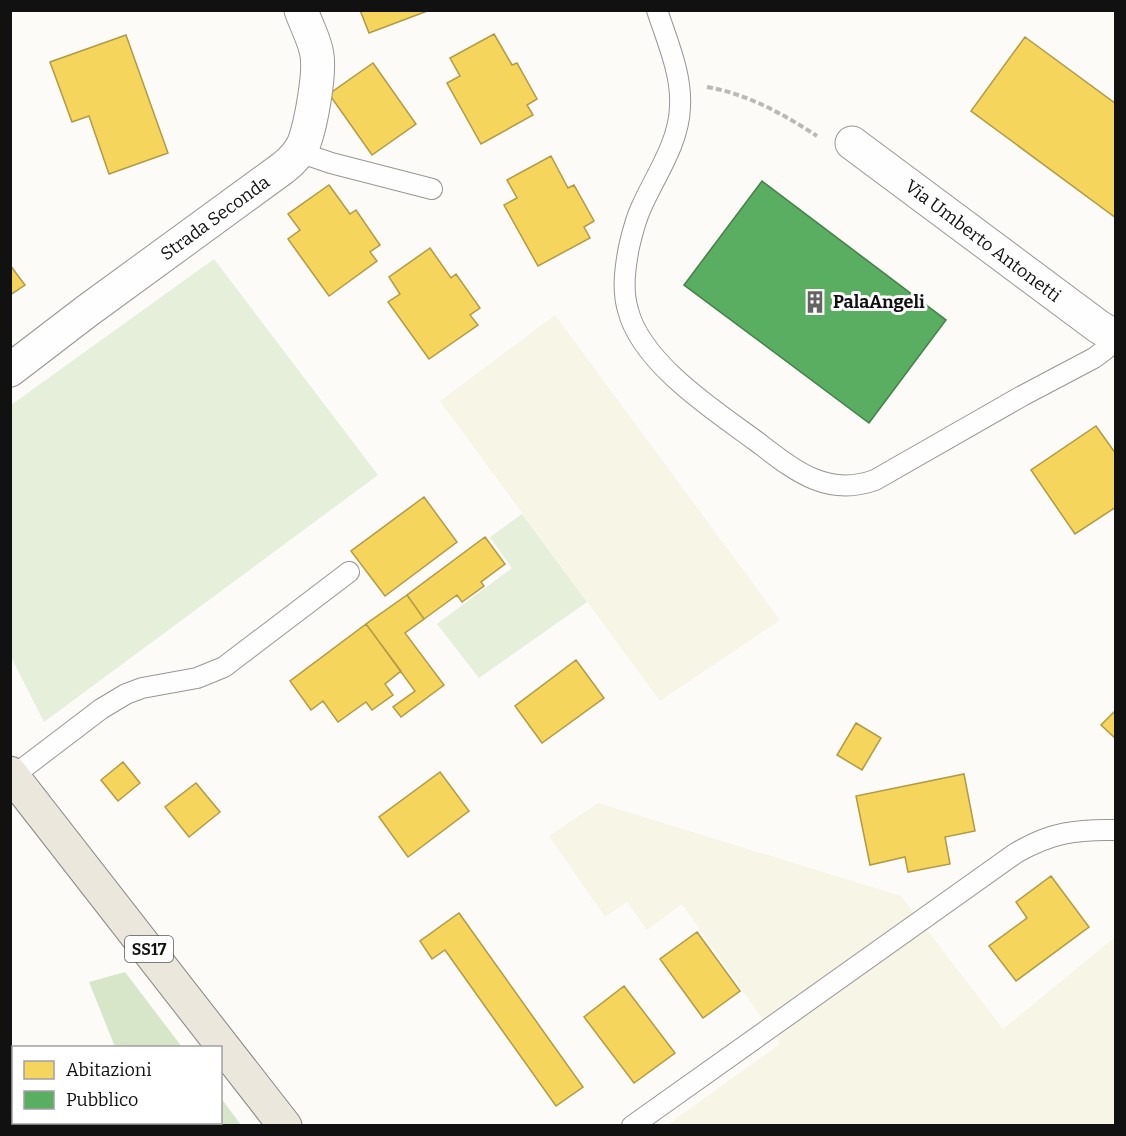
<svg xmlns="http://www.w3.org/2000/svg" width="1126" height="1136" font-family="Bitter,serif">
	<rect width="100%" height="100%" fill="#fcfbf8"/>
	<path fill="#f6f5e6" d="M555 315 780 620 660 701 440 401Z
		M598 803 901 896 1003 1029 1115 937V1125H667L780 1044 682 904 647 930 627 902 605 917 549 836Z"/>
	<path fill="#e6efda" d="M214 259 378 475 44 722 11 657V405Z
		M522 514 587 602 479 678 437 624 512 568 490 537Z"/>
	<path fill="#d7e6c9" d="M125 972 182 1047H115L89 982Z
		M11 1066 13 1071 14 1122 45 1123 47 1125H11Z
		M221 1098 241 1125H132V1122H220Z"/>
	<path fill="#f6d55c" stroke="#b19a46" stroke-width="1.5" d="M360 10H430L369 33Z
		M494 34 512 65 517 63 537 99 527 105 533 115 481 144 447 83 460 76 450 58Z
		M126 35 168 153 109 174 89 116 72 122 50 62Z
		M1025 37 1116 104V218L971 111Z
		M373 63 416 124 372 155 329 94Z
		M551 156 568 188 574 185 594 221 584 227 590 238 538 266 504 205 517 198 507 180Z
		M329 185 350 214 356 210 380 245 370 252 377 261 329 296 288 239 300 230 288 214Z
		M430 248 451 278 456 274 480 308 470 315 478 325 429 359 388 302 400 294 389 277Z
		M10 265 25 285 10 295Z
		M1096 426 1116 454V507L1075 534 1031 470Z
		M424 497 457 542 385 596 351 551Z
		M485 537 505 564 481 582 484 586 462 602 457 595 424 619 407 595Z
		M407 595 424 619 405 633 444 685 401 717 393 707 415 691 366 624Z
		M366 624 401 671 385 684 393 695 372 710 366 702 338 722 323 701 311 710 290 681Z
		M576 660 604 698 542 743 515 706Z
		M1116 710V739L1101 725Z
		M856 723 881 738 862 770 837 755Z
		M123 762 140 783 118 801 101 780Z
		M440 772 469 811 408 857 379 817Z
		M964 774 975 831 945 837 950 864 908 872 905 857 870 865 856 796Z
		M196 783 220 812 189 837 165 807Z
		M1051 876 1089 927 1016 981 989 946 1027 918 1016 902Z
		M459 913 583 1087 556 1106 445 950 432 959 420 941Z
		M697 932 740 991 703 1018 660 959Z
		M624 986 675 1053 634 1083 584 1017Z"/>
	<path fill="#5aae61" stroke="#447f49" stroke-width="1.5" d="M762 181 946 320 869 423 684 285Z"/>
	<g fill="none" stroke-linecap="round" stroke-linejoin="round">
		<g stroke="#979695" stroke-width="22">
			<path id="lane" d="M657 10C667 41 682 74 680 107 679 143 655 176 641 208 635 221 632 234 629 247 625 268 622 290 628 310 641 363 715 411 756 441 793 469 826 498 875 480L1022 396 1094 358 1106 349 1114 337
				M299 152 331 163 432 189
				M13 776 101 709 126 694 142 688 197 678 224 667 349 572
				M632 1126 1016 853C1050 833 1076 829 1116 830"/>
		</g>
		<g stroke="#979695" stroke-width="35">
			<path id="street" d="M852 143 1099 327 1116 337
				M10 370 87 311 283 168C292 161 299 154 304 143 311 124 320 75 317 55 315 40 306 25 301 10"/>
		</g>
		<g stroke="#848482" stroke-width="35">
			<path id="primary" d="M10 773 285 1126"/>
		</g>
		<path stroke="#b9b9b8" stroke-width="4" stroke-dasharray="6 3" stroke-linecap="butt" d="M707 87C748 94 783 114 817 136"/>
		<use href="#lane" stroke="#fffefe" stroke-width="20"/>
		<use href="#street" stroke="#fffefe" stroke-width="33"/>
		<use href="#primary" stroke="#ebe7dd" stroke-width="33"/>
	</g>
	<defs>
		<g id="building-bare" transform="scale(1.8)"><path d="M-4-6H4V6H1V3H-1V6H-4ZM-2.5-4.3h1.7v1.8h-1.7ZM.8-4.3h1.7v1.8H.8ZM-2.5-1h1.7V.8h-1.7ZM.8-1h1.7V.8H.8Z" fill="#636362" stroke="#fff" stroke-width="2.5" paint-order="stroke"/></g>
	</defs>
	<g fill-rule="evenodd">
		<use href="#building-bare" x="815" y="302"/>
	</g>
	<g text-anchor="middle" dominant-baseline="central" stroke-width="6" stroke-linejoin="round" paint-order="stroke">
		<rect fill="#fff" stroke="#585858" stroke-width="1.5" x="125" y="936" width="48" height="26" rx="4.5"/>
		<g font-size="16" font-weight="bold" fill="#111">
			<text x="149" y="949">SS17</text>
		</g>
		<g font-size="18" fill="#111" stroke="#fff">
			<text transform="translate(215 218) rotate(-36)">Strada Seconda</text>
			<text transform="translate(983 241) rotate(37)">Via Umberto Antonetti</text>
		</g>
		<g font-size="18" font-weight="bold" fill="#111" stroke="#fff" text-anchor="start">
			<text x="833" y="302">PalaAngeli</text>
		</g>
	</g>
	<rect width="1126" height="1136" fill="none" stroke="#111111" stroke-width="24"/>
	<rect x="12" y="1046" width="210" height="78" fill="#ffffff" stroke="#a0a0a0" stroke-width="1.5"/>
	<rect x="24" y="1061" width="30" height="18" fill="#f6d55c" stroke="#a0a0a0" stroke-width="1.5"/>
	<text x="66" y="1076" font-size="18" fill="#111111">Abitazioni</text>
	<rect x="24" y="1091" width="30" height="18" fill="#5aae61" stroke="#a0a0a0" stroke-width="1.5"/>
	<text x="66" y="1106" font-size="18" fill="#111111">Pubblico</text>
</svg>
